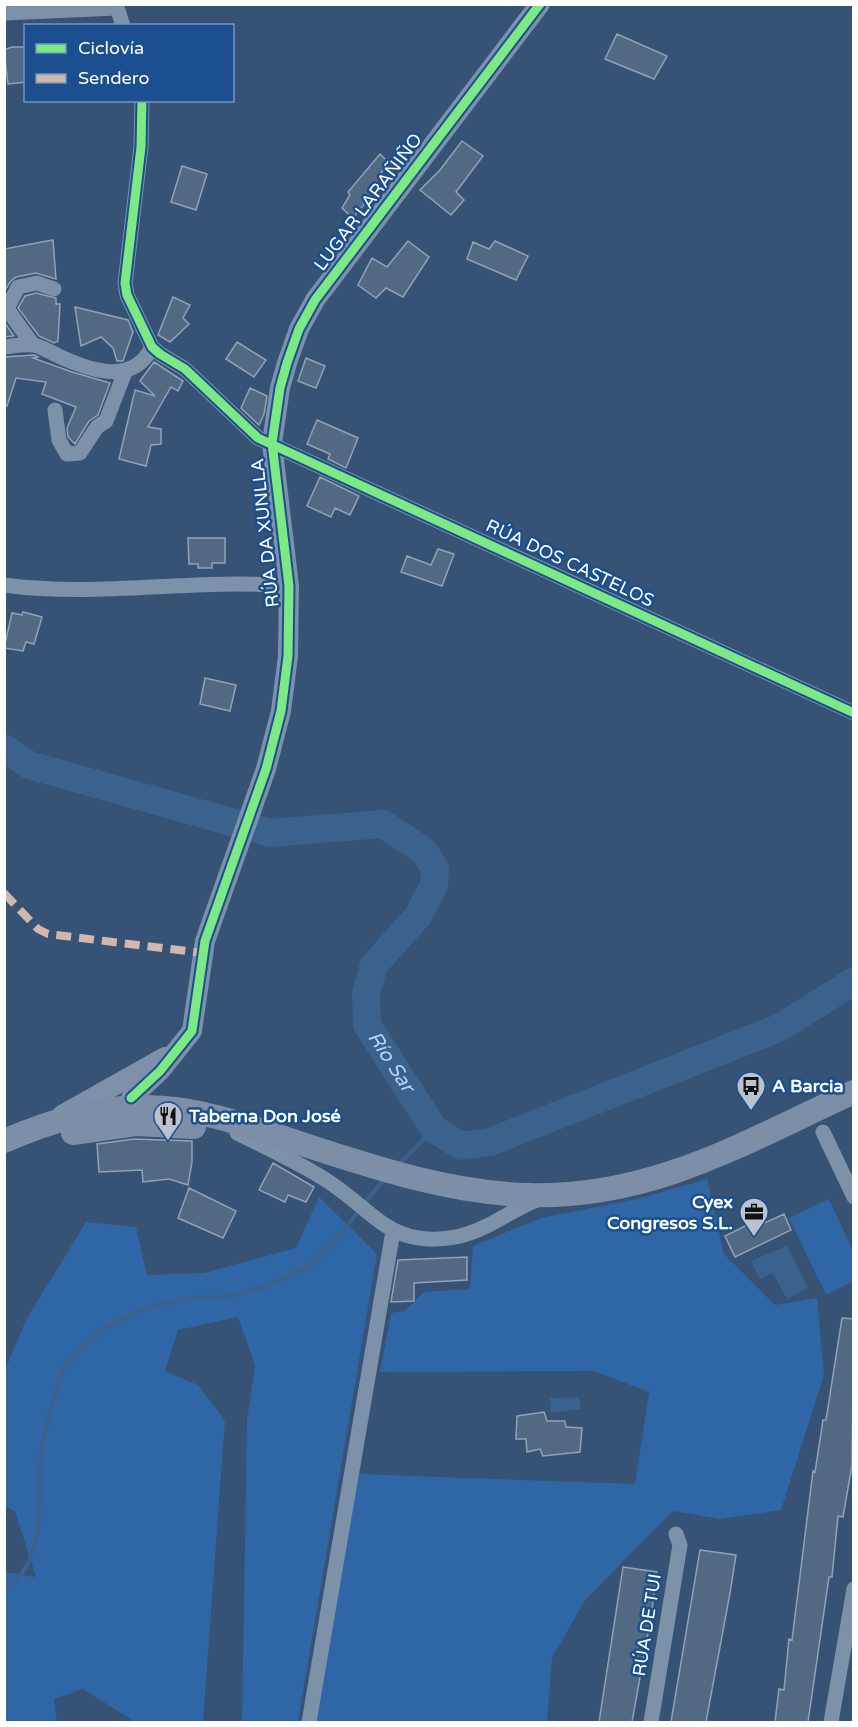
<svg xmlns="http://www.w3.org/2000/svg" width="858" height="1727" font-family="'Varela Round',sans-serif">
	<rect width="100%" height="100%" fill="#365274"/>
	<path fill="#2f66a5" d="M707 1179 724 1254 775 1305 817 1298 824 1375 781 1510 720 1519 673 1511 585 1600 552 1658 547 1722H315L359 1474 635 1484 649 1392 594 1371 380 1372 391 1313 405 1311 424 1292 470 1289 473 1246 541 1218 637 1199Z
		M319 1197 377 1254 298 1722H242L247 1420 255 1365 238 1317 178 1330 165 1371 198 1385 225 1420 203 1722H135L83 1689 54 1699 57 1722H5V1572L36 1577 15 1511 4 1506 5 1370 26 1320 86 1222 136 1227 147 1275 204 1273 296 1248Z
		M829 1199 853 1251 854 1281 826 1295 789 1218Z"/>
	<path fill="#3b618d" d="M787 1246 808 1288 787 1299 773 1273 760 1279 751 1261Z
		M579 1397 581 1409 551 1413 550 1398Z"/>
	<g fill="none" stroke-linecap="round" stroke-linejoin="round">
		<path stroke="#3b618d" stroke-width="4.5" d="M398 1165 434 1129
			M4 1591C48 1560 37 1504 41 1457 43 1436 49 1416 55 1395 58 1387 59 1376 64 1369 90 1330 136 1307 182 1300 197 1297 212 1298 227 1296 247 1293 283 1281 300 1271 336 1250 358 1207 386 1178"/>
		<path stroke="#3b618d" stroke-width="28" id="s1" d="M4 748 29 765 270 833 383 824 424 851 435 869 434 885 418 916 374 965 366 993 367 1025 434 1129 461 1146 490 1142 779 1028 854 981"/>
	</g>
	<path fill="#526984" stroke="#92a2b6" stroke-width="1.5" d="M617 34 667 56 654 79 605 59Z
		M12 47H26V82L8 84 4 50Z
		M462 141 483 156 456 192 464 200 451 215 420 190 440 170Z
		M380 154 389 163 381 173 385 179 353 218 342 208 350 195 348 192Z
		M182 166 207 174 196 210 171 202Z
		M53 240 56 279 36 273 16 277 10 282 4 292V249Z
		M408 241 429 257 403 297 386 288 376 298 358 285 372 258 387 267Z
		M495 241 528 256 516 280 467 259 473 242 489 249Z
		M36 293 56 298V304H60L58 341 54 343 39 336 18 308 25 296Z
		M173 297 190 305 183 318 189 324 170 342 158 335Z
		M75 307 128 320 133 332 123 361H117L113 348 101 337 81 346Z
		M4 322 14 336 4 337Z
		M237 342 266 360 254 377 226 359Z
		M34 355 38 357 33 358 72 372 110 383 98 415 89 421 75 444 68 437 67 428 76 407 42 394 46 382 16 378 7 406 4 405V357Z
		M306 358 325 366 316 388 298 381Z
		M154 362 183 381 178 391 171 387 148 427 161 429V444L151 445 146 466 119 459 135 390 155 396 140 381Z
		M250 388 267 396 264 414 259 425 241 408Z
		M317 420 358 438 346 468 328 459 330 454 307 444Z
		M320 477 359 496 350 515 335 508 331 517 307 506Z
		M188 538H225V563H212V568H198V564H189Z
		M438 549 454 554 442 586 401 572 407 556 431 565Z
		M23 612 42 617 34 644 26 642 23 651 4 648 12 613 22 615Z
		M205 678 236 685 230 711 200 704Z
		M134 1139 192 1141V1162L188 1185 169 1179 143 1182 142 1170 99 1172 97 1144Z
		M273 1163 314 1187 306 1202 288 1195 285 1202 259 1190Z
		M189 1188 236 1211 223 1238 178 1218Z
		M784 1214 791 1230 735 1257 725 1236 753 1222 756 1227Z
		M467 1257V1280L414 1283V1301L391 1302 398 1260Z
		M842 1318 854 1319 852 1465 843 1517 838 1516 832 1577H829L808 1722H775L779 1689 784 1690 789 1639 792 1640 813 1471 815 1472 823 1420H826Z
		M544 1412 547 1421H565L566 1427 582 1428 580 1452 543 1456 540 1449 527 1452 526 1439H516L517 1416Z
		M700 1550 736 1555 730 1593 706 1722H671Z
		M623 1567 657 1572 651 1617 632 1722H599Z"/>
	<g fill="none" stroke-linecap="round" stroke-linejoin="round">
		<path stroke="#7d92a8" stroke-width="15" d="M116 4 123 26
			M4 13 117 8
			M142 100 141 147 125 283 127 295 152 347 160 354 185 369 258 438 854 713
			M33 345 7 309 18 287 37 283 54 289
			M4 347C13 346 24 344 33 345 42 346 53 354 63 358 94 372 134 384 152 347
			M55 410 59 440 67 454 80 453 97 427 106 421 125 372
			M4 585C99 598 194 578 289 586
			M823 1132 854 1197
			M237 1133C267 1148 298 1162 326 1180 375 1211 391 1251 460 1236 489 1229 511 1210 539 1199
			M309 1722 393 1231
			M651 1722 680 1545 676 1534
			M831 1722 854 1589"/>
		<path stroke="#7d92a8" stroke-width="20" d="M131 1098 160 1071 192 1031 205 941 266 769 281 711 288 656 289 586 272 443 280 388 287 363 299 329 315 300 540 4
			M62 1115 165 1057"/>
		<path stroke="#7d8ea7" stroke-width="24" d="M73 1133 136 1124 194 1127
			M4 1141C48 1122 97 1106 145 1107 198 1107 249 1126 299 1143 372 1167 451 1193 528 1195 651 1199 745 1142 854 1092"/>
		<path stroke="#d1b7ad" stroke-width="8" stroke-dasharray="15 8" stroke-linecap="butt" d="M4 893 38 929 48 934 203 953"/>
		<g stroke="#1b4f8f" stroke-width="13">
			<path id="cycleway" d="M142 100 141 147 125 283 127 295 152 347 160 354 185 369 258 438 854 713
				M131 1098 160 1071 192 1031 205 941 266 769 281 711 288 656 289 586 272 443 280 388 287 363 299 329 315 300 540 4"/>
		</g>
		<use href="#cycleway" stroke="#7ce984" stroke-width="9"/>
	</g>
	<defs>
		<g id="bus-pin" transform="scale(1.5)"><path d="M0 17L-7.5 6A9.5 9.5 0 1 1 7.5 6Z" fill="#b9c2ce" stroke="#1b4f8f"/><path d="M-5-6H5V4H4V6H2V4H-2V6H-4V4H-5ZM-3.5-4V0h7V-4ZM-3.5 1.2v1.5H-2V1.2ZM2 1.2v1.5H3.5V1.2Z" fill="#111"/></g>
		<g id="restaurant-pin" transform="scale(1.5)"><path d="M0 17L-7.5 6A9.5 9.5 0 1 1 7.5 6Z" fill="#b9c2ce" stroke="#1b4f8f"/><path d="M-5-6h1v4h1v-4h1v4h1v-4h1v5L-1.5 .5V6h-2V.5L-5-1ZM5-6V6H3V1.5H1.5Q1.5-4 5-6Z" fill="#111"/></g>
		<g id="office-pin" transform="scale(1.5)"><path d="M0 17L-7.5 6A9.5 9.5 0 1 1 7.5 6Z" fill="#b9c2ce" stroke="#1b4f8f"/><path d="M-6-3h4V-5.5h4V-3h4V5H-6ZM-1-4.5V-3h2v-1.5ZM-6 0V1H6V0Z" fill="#111"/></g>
	</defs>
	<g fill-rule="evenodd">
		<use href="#bus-pin" x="751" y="1086"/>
		<use href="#restaurant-pin" x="168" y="1116"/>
		<use href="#office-pin" x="754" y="1212"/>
	</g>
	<g text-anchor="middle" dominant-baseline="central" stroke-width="5" stroke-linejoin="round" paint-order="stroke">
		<g font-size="18" fill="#fff" stroke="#1b4f8f">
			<text transform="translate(368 202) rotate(-53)">LUGAR LARAÑIÑO</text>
			<text transform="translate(265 533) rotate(-96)">RÚA DA XUNLLA</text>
			<text transform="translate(570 563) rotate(25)">RÚA DOS CASTELOS</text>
			<text transform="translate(647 1625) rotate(-81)">RÚA DE TUI</text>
		</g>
		<g font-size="18" font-weight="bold" fill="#fff" stroke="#1b4f8f" text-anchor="start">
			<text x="772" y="1086">A Barcia</text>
			<text x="189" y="1116">Taberna Don José</text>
			<text x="733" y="1202" text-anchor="end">Cyex<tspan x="733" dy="21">Congresos S.L.</tspan></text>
		</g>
		<g font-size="20" font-style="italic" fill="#b5d3f5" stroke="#1b4f8f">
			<text stroke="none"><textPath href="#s1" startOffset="686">Río Sar</textPath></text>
		</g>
	</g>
	<rect width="858" height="1727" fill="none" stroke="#ffffff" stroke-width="12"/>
	<rect x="24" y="24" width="210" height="78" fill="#1b4f8f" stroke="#7695bc" stroke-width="1.5"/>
	<rect x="36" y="44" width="30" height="9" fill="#7ce984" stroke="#7695bc" stroke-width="1.5"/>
	<text x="78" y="54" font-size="18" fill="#ffffff">Ciclovía</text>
	<rect x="36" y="74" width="30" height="9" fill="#d1b7ad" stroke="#7695bc" stroke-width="1.5"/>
	<text x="78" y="84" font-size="18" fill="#ffffff">Sendero</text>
</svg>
